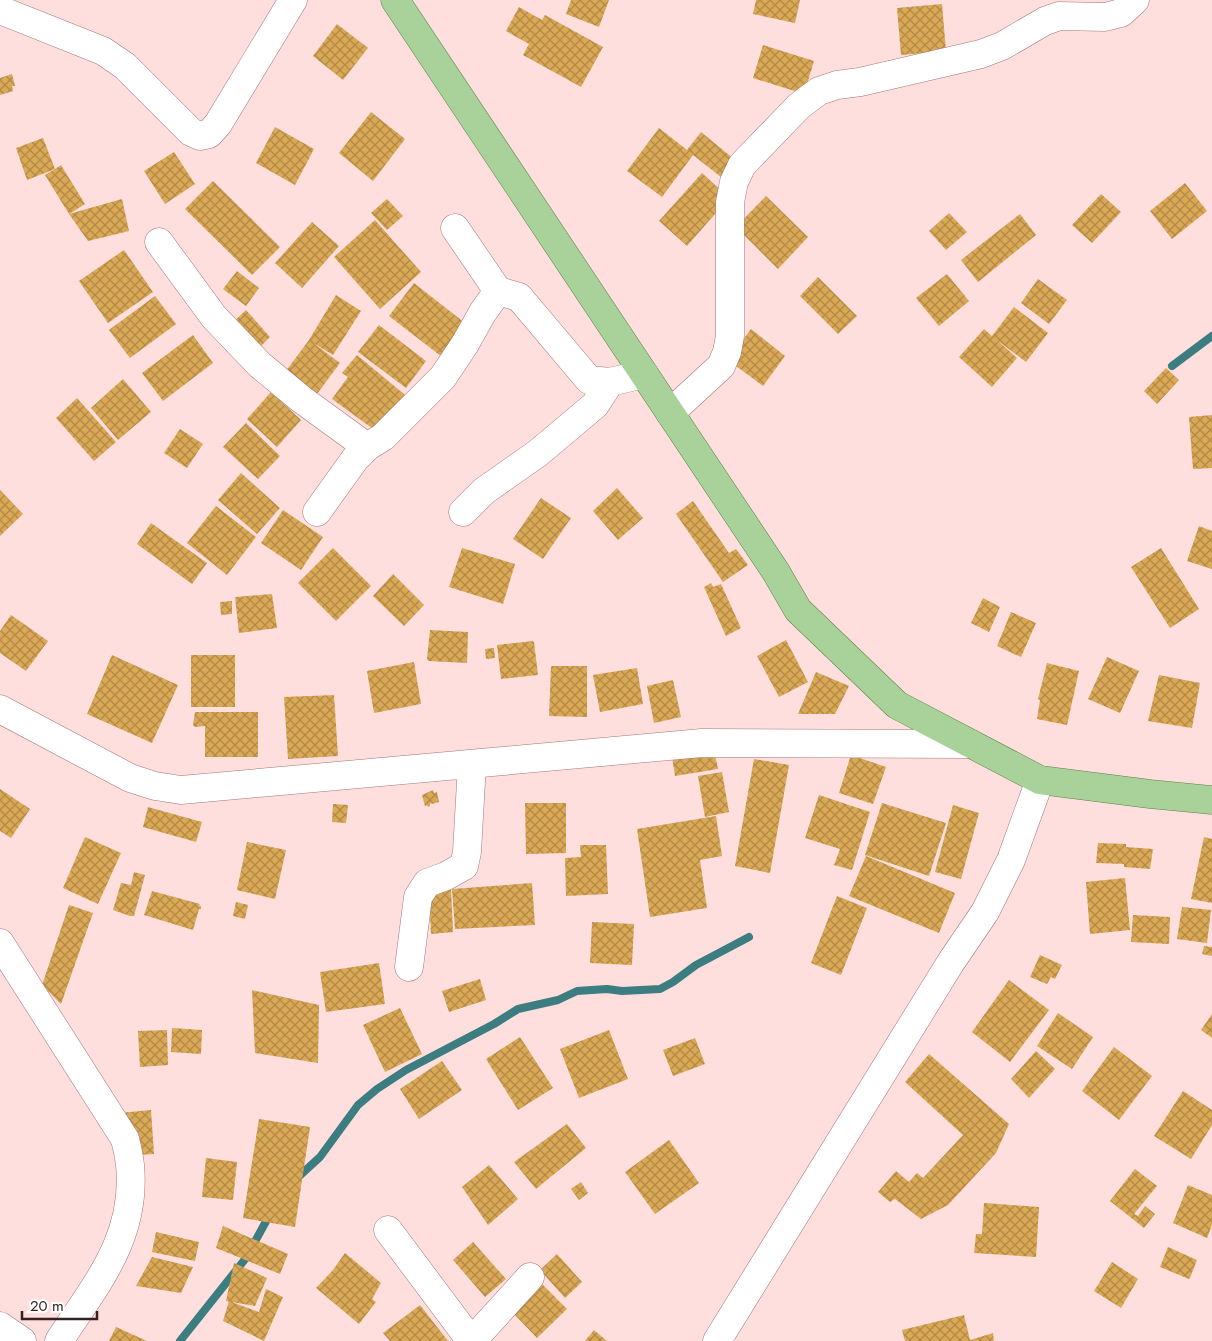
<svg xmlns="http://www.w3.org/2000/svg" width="1212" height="1341" font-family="Jost,sans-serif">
	<defs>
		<pattern id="building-cross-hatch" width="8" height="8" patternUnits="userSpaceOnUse" patternTransform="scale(1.25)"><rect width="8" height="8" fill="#daa956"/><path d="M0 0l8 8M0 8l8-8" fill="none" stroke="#b28947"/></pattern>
	</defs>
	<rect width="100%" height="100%" fill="#ffdede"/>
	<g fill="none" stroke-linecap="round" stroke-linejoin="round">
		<path stroke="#3b7d80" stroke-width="8" d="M1172 366 1212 336
			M296 1179 320 1157 358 1105 377 1089 406 1070 494 1024 518 1009 558 1000 577 991 607 989 622 991 660 989 673 982 696 965 749 937
			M180 1341 246 1258 270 1214"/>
	</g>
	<path fill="url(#building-cross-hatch)" d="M571 0H609L599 27 566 14Z
		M756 0H800L795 23 753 14Z
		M942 4 946 51 901 55 897 8Z
		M519 7 542 20 545 15 603 47 581 87 523 55 529 44 506 31Z
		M337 24 368 48 343 80 313 56Z
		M763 45 814 61 804 94 753 78Z
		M12 74 15 86H12L13 91 0 95V78Z
		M371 112 405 139 373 181 339 153Z
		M275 127 314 149 295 185 256 163Z
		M659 128 687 150 701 132 740 164 726 181 693 155 662 197 627 171Z
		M43 138 55 169 61 165 85 204 69 214 45 175 55 169 27 180 16 148Z
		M174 152 195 184 165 204 144 171Z
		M702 173 729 198 687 246 659 221Z
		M213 181 280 247 252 275 185 209Z
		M1185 183 1207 211 1172 239 1150 211Z
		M1101 194 1121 212 1092 243 1072 225Z
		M766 196 808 237 778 269 736 227Z
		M122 199 129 231 88 241 69 214Z
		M387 199 403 216 387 230 371 213Z
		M949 213 967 232 946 250 929 231Z
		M1020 214 1036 235 978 282 961 260Z
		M375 220 421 272 380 309 334 257Z
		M312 222 339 246 302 288 275 263Z
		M124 250 153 292 108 323 79 281Z
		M237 271 259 288 246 306 223 289Z
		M947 274 969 301 939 326 916 298Z
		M818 277 857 316 838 334 800 296Z
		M1038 279 1067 300 1049 324 1021 303Z
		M414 283 470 327 446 360 389 316Z
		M336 295 361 311 333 355 313 343 340 363 311 402 280 379 309 340Z
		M155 296 176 324 130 358 109 330Z
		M1014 307 1048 333 1026 362 997 340 1017 358 992 387 959 357 984 329 992 336Z
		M246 310 270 337 252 355 227 328Z
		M379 325 426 361 406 388 358 352Z
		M751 329 785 356 763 386 728 360Z
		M193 335 213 363 163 401 142 373Z
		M357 355 405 395 376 431 332 399 348 377 342 373Z
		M1166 368 1179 380 1157 404 1144 391Z
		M123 379 151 412 118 440 91 408Z
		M271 392 301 420 277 447 247 419Z
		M77 398 116 442 94 461 56 418Z
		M1212 415V468L1193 469 1189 417Z
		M246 423 280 456 258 479 223 447Z
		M180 429 203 444 187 468 164 453Z
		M241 473 280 508 257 534 218 500Z
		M617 488 643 518 618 540 593 511Z
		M0 490 23 514 0 536Z
		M541 498 571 518 543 559 513 539Z
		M693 501 729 553 736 549 748 565 723 582 676 514Z
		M216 506 256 537 227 575 187 543Z
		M283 510 323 537 301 570 261 543Z
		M151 523 207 563 192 584 137 544Z
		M1199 526 1212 531V569L1187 561Z
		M333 548 371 586 336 621 298 583Z
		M462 548 515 564 503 604 449 587Z
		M1161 548 1199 609 1170 628 1131 567Z
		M393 574 424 605 404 626 373 596Z
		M711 583 713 587 721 584 741 628 726 636 704 587Z
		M272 594 277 628 239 633 235 597Z
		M983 598 1000 607 989 632 971 623Z
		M232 601V614L221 615 220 602Z
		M1011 612 1036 623 1021 657 997 646Z
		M11 615 48 641 26 671 0 653V631Z
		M430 630 468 632 467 663 429 661 427 659Z
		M786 640 808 682 779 697 757 656Z
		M533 641 534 642 538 675 501 679 497 645Z
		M494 648 495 658 486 659 485 649Z
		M112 655 178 685 152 743 87 714Z
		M191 655H235V707H191Z
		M1107 657 1139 671 1120 713 1088 699Z
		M414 662 421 704 374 713 367 671Z
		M1047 663 1079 671 1067 725 1037 719 1040 700 1038 699Z
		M551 666H587V717L549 716Z
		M637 668 643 704 600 712 593 675Z
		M816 672 849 686 835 714H798Z
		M1159 675 1200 683 1192 728 1148 721Z
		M673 680 681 717 654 723 647 686Z
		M334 695 338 756 288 759 284 697Z
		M195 712H258V757H205V726L195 727 193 725Z
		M714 749 718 769 675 776 672 756Z
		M851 755 886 767 873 804 839 793Z
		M754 759 789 765 770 873 735 866Z
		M722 772 729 812 705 817 698 776Z
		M0 789 30 809 11 838 0 831Z
		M433 790 434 793 437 792 439 802 432 804 430 803V806L428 807 427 805 425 806 422 795Z
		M819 795 870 812 852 870 834 865 840 849 805 838Z
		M525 803H566V853L526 854Z
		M882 803 946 823 929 876 865 855Z
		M333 804 348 805 346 823 332 822Z
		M953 805 979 813 961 879 935 872Z
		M148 807 202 822 196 842 143 827Z
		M716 816 722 856 700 860 707 908 650 917 637 829Z
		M85 837 121 853 98 904 63 888Z
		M1204 837 1212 839V903L1191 899Z
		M247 842 286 850 275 899 237 890Z
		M1098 843 1126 844V847L1153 849 1150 869 1124 867V864L1096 863Z
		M580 845H606L608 894 566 896 565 858 581 857Z
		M866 856 955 893 939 933 849 896Z
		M134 872 145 875 134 916H130L113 910 121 883 131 885Z
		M1125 878 1130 930 1090 934 1086 882Z
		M532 883 535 925 455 929 452 889Z
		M451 889 453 932 431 934 429 891Z
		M152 891 200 904 199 906H201V909H199L193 930 144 915Z
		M837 896 867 908 841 975 811 963Z
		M236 902 248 905 245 919 233 916Z
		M69 905 93 913 61 1004 42 985Z
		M1182 907 1211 910 1207 943 1177 939Z
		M1133 915 1170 917 1169 944 1131 942Z
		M592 922 634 924 632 965 590 963Z
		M1204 946 1212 947V956L1202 954Z
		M1040 955 1062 965 1055 979 1051 977 1047 984 1030 977Z
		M379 963 385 1004 326 1012 320 972Z
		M480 979 486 1000 449 1012 442 991Z
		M1009 980 1049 1010 1010 1062 972 1032Z
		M252 990 319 1005 318 1063 255 1053Z
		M400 1008 422 1054 385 1072 363 1025Z
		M1058 1013 1093 1037 1072 1069 1037 1046Z
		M1212 1014V1038L1201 1030Z
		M172 1028 202 1030 201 1054 171 1052Z
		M167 1030 168 1065 140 1067 138 1031Z
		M609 1030 628 1079 579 1098 560 1049Z
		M520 1037 553 1088 518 1110 486 1059Z
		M695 1038 705 1064 673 1076 663 1050Z
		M1114 1047 1152 1076 1119 1120 1082 1091Z
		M1036 1051 1055 1069 1029 1098 1011 1079Z
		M929 1054 1009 1124 996 1153 948 1205 921 1219 895 1199 890 1202 878 1192 896 1171 909 1182 917 1173 923 1178 963 1135 905 1082Z
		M442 1061 462 1090 419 1119 400 1089Z
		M1183 1091 1212 1110V1125L1191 1159 1154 1136Z
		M151 1110 154 1154 123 1156 120 1113Z
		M259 1119 310 1127 295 1227 243 1218Z
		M567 1124 586 1148 536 1189 514 1162Z
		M669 1140 699 1183 655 1214 625 1172Z
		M206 1158 237 1162 233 1200 202 1197Z
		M489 1165 518 1199 488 1225 462 1187Z
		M1135 1169 1157 1186 1134 1214 1138 1216 1145 1206 1155 1214 1144 1228 1110 1201Z
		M581 1182 588 1193 579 1200 571 1189Z
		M1188 1185 1212 1195V1225L1207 1238 1173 1223Z
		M984 1203 1039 1207 1036 1257 974 1253 976 1234H982Z
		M223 1226 288 1254 280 1274 216 1248Z
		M156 1232 199 1242 195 1261 152 1252Z
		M473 1242 506 1279 485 1297 453 1260Z
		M1168 1247 1197 1260 1190 1278 1189 1279 1160 1267Z
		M345 1253 381 1283 372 1299 376 1302 359 1324 316 1288 333 1270Z
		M557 1254 582 1282 565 1298 540 1270Z
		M152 1257 193 1267 181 1293 136 1286Z
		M1112 1262 1138 1279 1121 1308 1094 1291Z
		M234 1263 267 1278 255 1306 226 1301Z
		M538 1280 567 1309 537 1338 514 1314 535 1293 530 1288Z
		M266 1289 283 1297 264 1341 223 1321 229 1301 259 1312Z
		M420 1305 448 1341H390L383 1333Z
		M964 1315 970 1340 993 1333 994 1341H905L902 1330Z
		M116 1327 147 1341H109Z
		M594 1330 607 1341H585Z"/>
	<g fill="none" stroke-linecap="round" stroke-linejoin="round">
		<g stroke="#a57576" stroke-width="29">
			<path id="minor" d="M0 10 103 51 125 66 191 132 200 136 209 134 218 124 293 0
				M455 228 498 291
				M159 242 214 317 260 365 301 399 367 447
				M670 413 721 366 727 352 730 336V202L734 182 742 165 799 106 819 91 837 85 860 82 981 54 1002 46 1045 21 1059 16 1105 17 1121 13 1135 0
				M317 512 355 459 367 447 383 437 443 377 465 344 483 312 498 291 519 297 589 380 610 382 644 374
				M463 512 484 491 538 453 595 405 610 382
				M0 709 130 778 155 786 181 790 702 743 971 744
				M0 943 125 1139C127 1147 129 1156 130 1165 137 1238 96 1284 59 1341
				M409 967 418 897 427 883 446 876 464 866 467 852 472 764
				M388 1230 471 1341
				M0 1326 22 1341
				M472 1341 530 1277
				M717 1341 951 962 985 912 1011 860 1040 780"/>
		</g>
		<g stroke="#5a8144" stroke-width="29">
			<path id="major" d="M395 0 776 572 798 610 897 705 1040 780 1150 794 1212 800"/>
		</g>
		<use href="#minor" stroke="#fff" stroke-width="28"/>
		<use href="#major" stroke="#a8d29a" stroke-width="28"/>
	</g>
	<path d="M22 1311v8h75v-8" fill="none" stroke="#342121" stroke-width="2.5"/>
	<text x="30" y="1311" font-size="15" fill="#342121" stroke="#ffffff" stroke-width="4" paint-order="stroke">20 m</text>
</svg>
